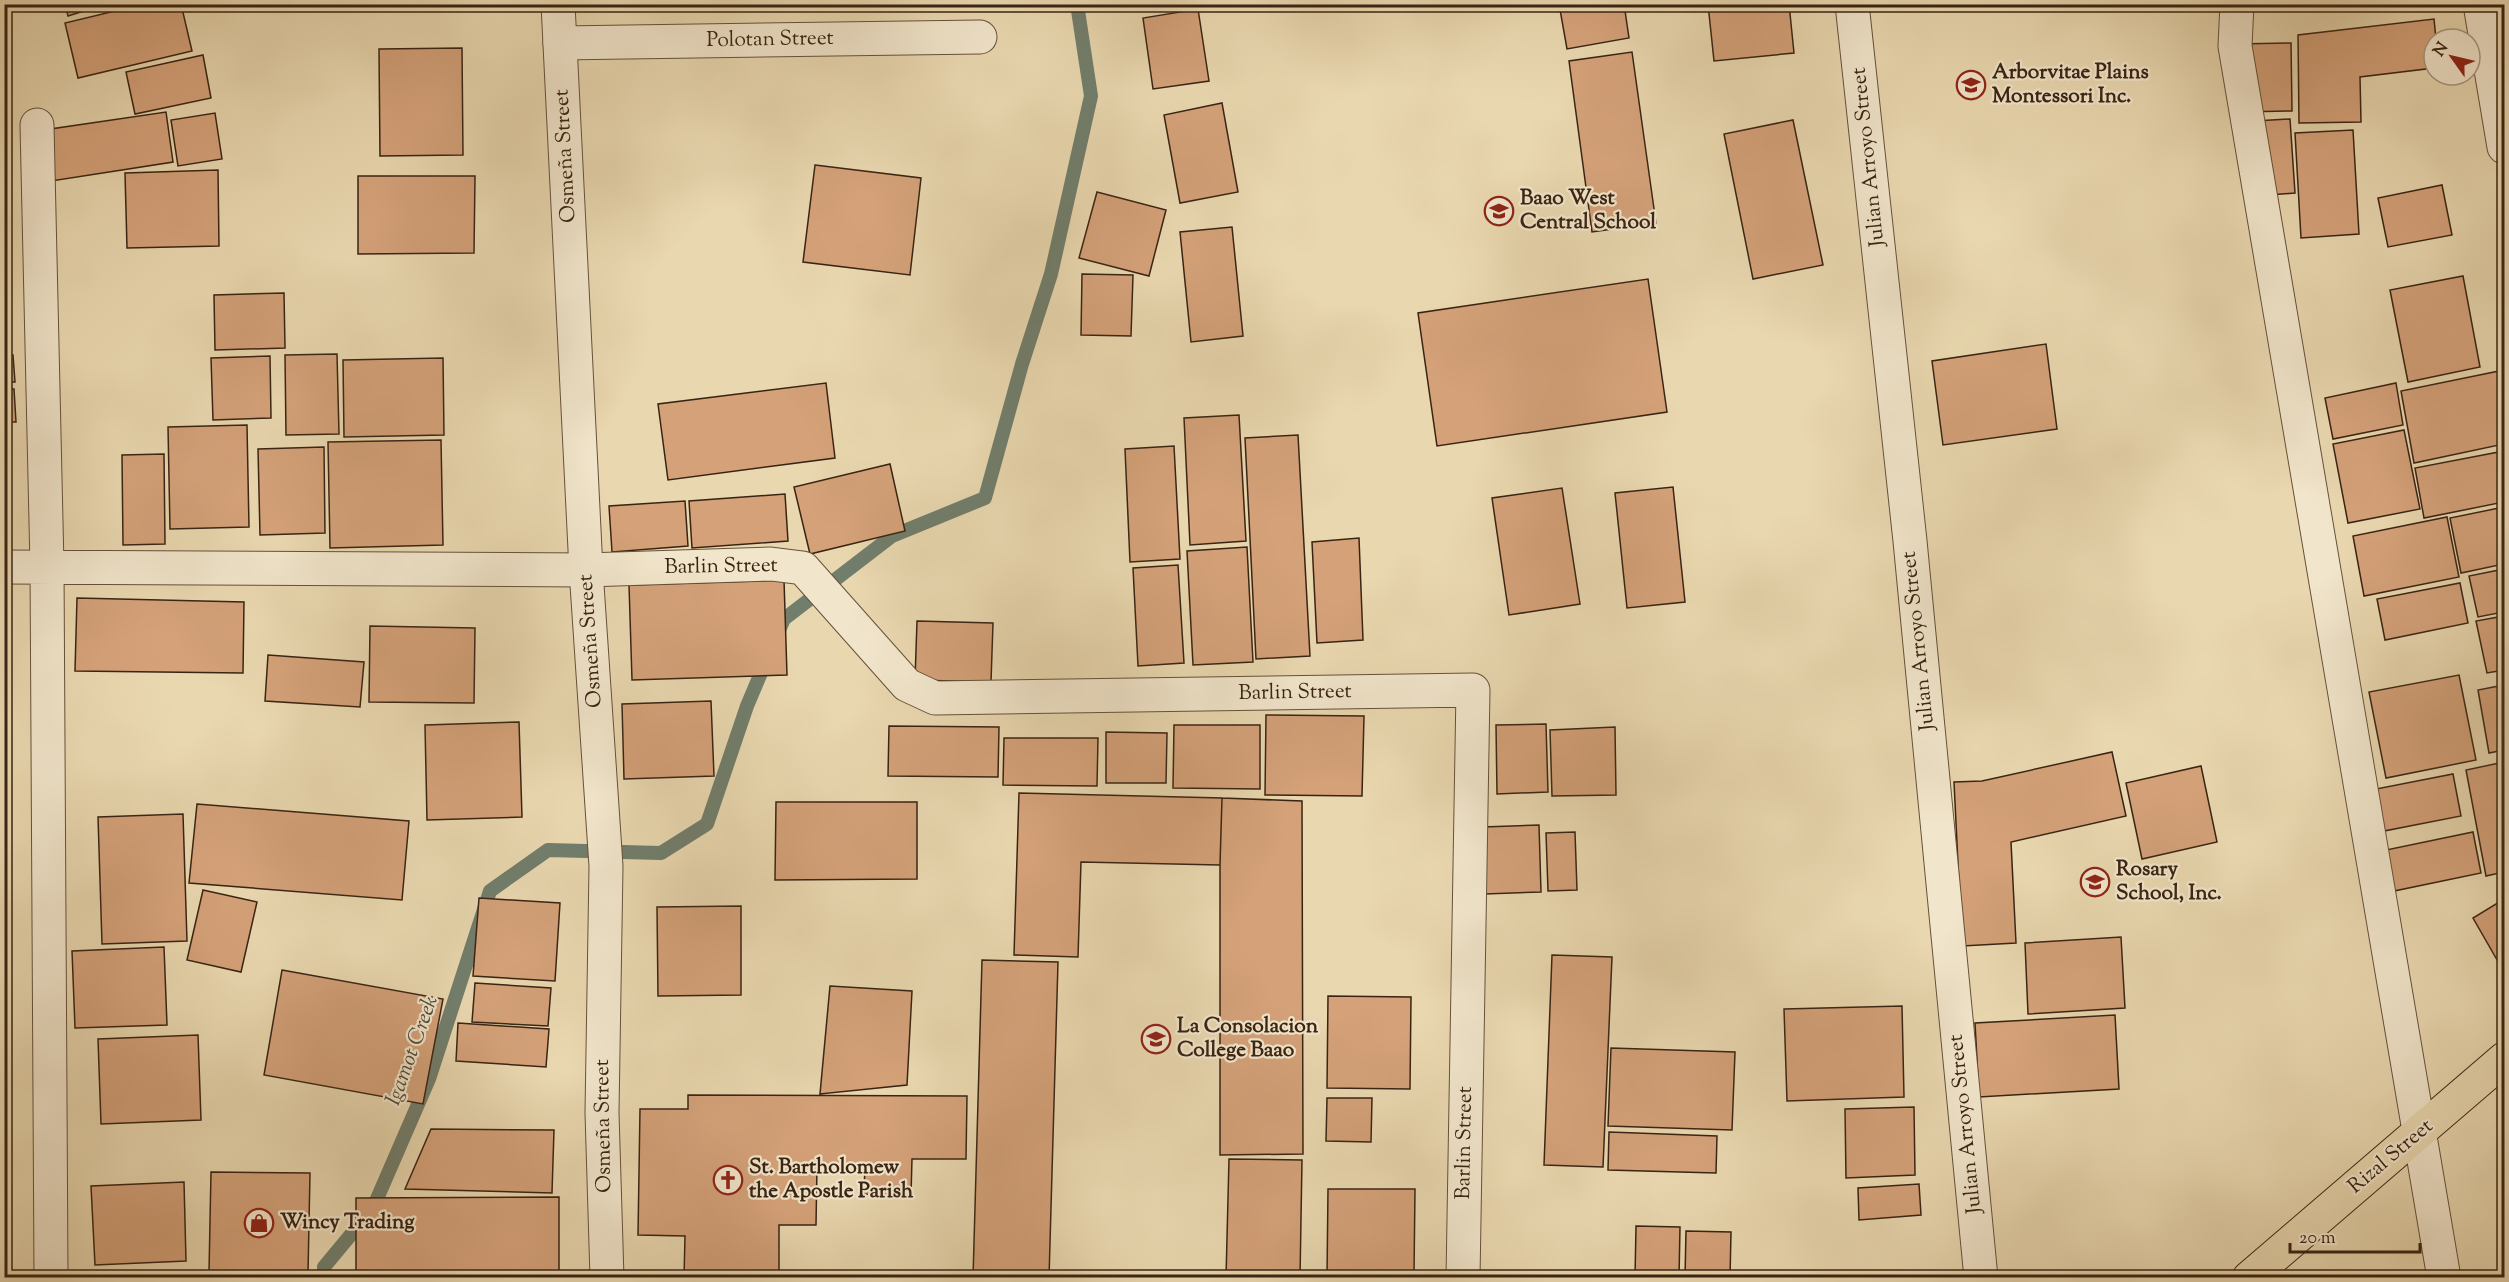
<svg xmlns="http://www.w3.org/2000/svg" width="2509" height="1282" font-family="'Sorts Mill Goudy',serif">
	<rect width="100%" height="100%" fill="#e9d7af"/>
	<filter id="stains"><feTurbulence type="fractalNoise" baseFrequency=".00333" numOctaves="4"/><feColorMatrix values="0 0 0 0 .2 0 0 0 0 .09 0 0 0 0 .02 0 0 0 .5 -.17"/></filter>
	<radialGradient id="worn" r=".72"><stop offset=".6" stop-color="#630" stop-opacity="0"/><stop offset="1" stop-color="#630" stop-opacity=".3"/></radialGradient>
	<g fill="none" stroke-linecap="round" stroke-linejoin="round">
		<path stroke="#717e6c" stroke-width="14" d="M777 635 784 619 892 536 985 498 1022 364 1051 274 1091 96 1077 4
			M324 1278V1267L373 1208 429 1079 490 891 548 850 661 853 707 824 747 706 766 661"/>
	</g>
	<path fill="#d4a179" stroke="#392413" stroke-width="1.5" d="M65 4H106L68 16Z
		M144 4H181L192 51 78 78 65 23Z
		M1559 4H1624L1629 38 1567 49Z
		M1708 4H1789L1794 53 1714 61Z
		M2327 4H2388L2327 11Z
		M1198 9 1209 81 1153 89 1143 18Z
		M2434 19 2436 39H2434V68L2360 77 2361 122 2299 123 2298 35Z
		M2291 43 2292 111 2239 112 2238 44Z
		M462 48 463 155 380 156 379 49Z
		M1632 52 1656 223 1592 232 1569 61Z
		M203 55 211 98 135 114 126 72Z
		M1222 103 1238 192 1180 203 1164 115Z
		M166 112 173 162 45 182 37 131Z
		M215 113 222 159 178 166 171 120Z
		M2290 119 2295 193 2244 197 2239 122Z
		M1793 120 1823 265 1753 279 1724 134Z
		M2353 130 2359 234 2301 238 2295 133Z
		M815 165 921 178 910 275 803 262Z
		M218 170 219 246 127 248 125 173Z
		M358 176H475L474 253 358 254Z
		M2442 185 2452 235 2388 247 2378 198Z
		M1097 192 1166 210 1149 276 1079 258Z
		M1232 227 1243 336 1191 342 1180 232Z
		M1082 274 1133 275 1131 336 1081 335Z
		M2463 276 2480 367 2408 382 2390 290Z
		M1648 279 1667 412 1437 446 1418 313Z
		M284 293 285 348 215 350 214 295Z
		M2046 344 2057 429 1943 445 1932 361Z
		M337 354 339 434 286 435 285 355Z
		M13 355 15 382H4V356Z
		M270 356 271 418 213 420 211 358Z
		M443 358 444 435 344 437 343 360Z
		M2504 370V444L2414 463 2401 391Z
		M826 383 835 458 668 480 658 404Z
		M2396 383 2403 425 2333 439 2325 398Z
		M4 389H14L16 422H4Z
		M1239 415 1246 541 1190 545 1184 418Z
		M247 425 249 527 170 529 168 427Z
		M2404 430 2420 509 2348 523 2333 444Z
		M1298 435 1310 656 1256 659 1245 438Z
		M441 440 443 545 330 548 328 442Z
		M1174 446 1180 559 1130 562 1125 449Z
		M324 447 325 533 260 535 258 449Z
		M2504 451V502L2424 518 2415 468Z
		M164 454 165 544 123 545 122 455Z
		M890 464 905 531 810 554 794 487Z
		M1673 487 1685 602 1627 608 1615 493Z
		M1562 488 1580 604 1509 615 1492 498Z
		M785 494 788 541 692 548 689 501Z
		M685 501 688 546 612 552 609 506Z
		M2504 507V564L2461 573 2450 518Z
		M2447 517 2459 577 2364 596 2353 536Z
		M1359 538 1363 640 1317 643 1312 542Z
		M1247 547 1253 662 1193 665 1187 551Z
		M1178 565 1184 663 1138 666 1133 568Z
		M2504 569V612L2478 617 2469 576Z
		M784 580 787 675 632 680 629 585Z
		M2460 583 2468 623 2385 640 2377 599Z
		M77 598 244 602 243 673 75 671Z
		M2504 616V670L2487 673 2476 621Z
		M917 621 993 623 991 682 915 680Z
		M370 626 475 628 474 703 369 702Z
		M268 655 364 662 360 707 265 701Z
		M2459 675 2476 760 2386 778 2369 692Z
		M2504 685V750L2489 753 2478 690Z
		M711 701 714 776 624 779 622 704Z
		M1266 715 1364 716 1362 796 1265 795Z
		M519 722 522 817 427 820 425 725Z
		M1546 724 1548 792 1497 794 1496 725Z
		M1174 725H1260V789L1173 788Z
		M889 726 999 727 998 777 888 776Z
		M1615 727 1616 795 1552 796 1550 730Z
		M1106 732 1167 733 1166 783H1106Z
		M1004 738H1098L1097 786 1003 785Z
		M2112 752 2126 816 2011 842 2016 943 1962 946 1954 782 1982 781Z
		M2504 762V872L2486 876 2466 770Z
		M2201 766 2217 842 2142 859 2126 783Z
		M2453 774 2461 816 2384 831 2376 789Z
		M1019 793 1222 798 1220 865 1081 862 1078 957 1014 955Z
		M1222 798 1302 801 1303 1154 1220 1155V865Z
		M776 802H917V879L775 880Z
		M197 804 409 821 402 900 189 883Z
		M183 814 187 941 102 944 98 817Z
		M1539 825 1541 892 1485 894 1483 827Z
		M1575 832 1577 890 1548 891 1546 833Z
		M2473 832 2481 873 2394 891 2386 850Z
		M203 890 257 902 241 972 187 960Z
		M479 898 560 903 555 981 473 976Z
		M2504 899V972L2473 918Z
		M741 906V995L658 996 657 907Z
		M2121 937 2125 1008 2028 1014 2025 943Z
		M164 947 167 1025 75 1028 72 951Z
		M1552 955 1612 957 1603 1167 1544 1165Z
		M982 960 1058 962 1049 1278H973Z
		M282 970 443 999 423 1104 264 1075Z
		M475 983 551 988 548 1026 472 1022Z
		M830 986 912 991 907 1085 820 1094Z
		M1328 996 1411 997 1410 1089 1327 1088Z
		M1902 1006 1904 1097 1787 1101 1784 1009Z
		M2115 1015 2119 1089 1979 1097 1975 1023Z
		M458 1023 549 1029 546 1067 456 1061Z
		M198 1035 201 1120 101 1124 98 1039Z
		M1611 1048 1735 1052 1732 1130 1608 1126Z
		M688 1095 967 1096 966 1159H912L911 1195 864 1194 865 1166H817L816 1225H779V1278H684L685 1236 638 1235 640 1109H688Z
		M1327 1098H1372L1371 1142 1326 1141Z
		M1914 1107 1915 1175 1846 1178 1845 1109Z
		M431 1129 554 1130 552 1193 405 1189Z
		M1609 1132 1717 1136 1716 1173 1608 1170Z
		M1229 1159 1302 1160 1300 1278H1226Z
		M211 1172 310 1173 308 1274 209 1272Z
		M184 1182 186 1261 95 1265 91 1186Z
		M1919 1184 1921 1215 1859 1220 1858 1188Z
		M1328 1189H1415L1414 1274H1386V1278H1327Z
		M559 1197V1273H356V1198Z
		M1636 1226 1680 1227 1679 1278H1635Z
		M1686 1231 1731 1232 1730 1278H1685Z
		M1736 1273 1820 1275V1278H1736Z"/>
	<g fill="none" stroke-linecap="round" stroke-linejoin="round">
		<g stroke="#65513a" stroke-width="35">
			<path id="minor" d="M1852 4 1910 541 1981 1278
				M2237 4 2235 46 2444 1278
				M2480 4 2504 147
				M560 43 980 37
				M37 125 47 566 51 1278
				M4 567 586 570 771 564 803 568 907 685 935 698 1473 690 1463 1278"/>
		</g>
		<g stroke="#65513a" stroke-width="35">
			<path id="tertiary" d="M558 4 586 570 606 866 602 1113 607 1278"/>
		</g>
		<g stroke="#392413" stroke-width="35">
			<path id="primary" d="M2249 1278 2504 1059"/>
		</g>
		<use href="#minor" stroke="#f1e5cb" stroke-width="33"/>
		<use href="#tertiary" stroke="#f1e5cb" stroke-width="33"/>
		<use href="#primary" stroke="#e9d7af" stroke-width="33"/>
	</g>
	<defs>
		<g id="school-ring" transform="scale(1.5)"><circle r="9.5" fill="#f1e5cb" stroke="#8f2418" stroke-width="1.5"/><path d="M0-5L7-2L0 1L-7-2ZM-4 1L0 2.5L4 1V4Q0 6-4 4Z" fill="#8f2418"/></g>
		<g id="university-ring" transform="scale(1.5)"><circle r="9.5" fill="#f1e5cb" stroke="#8f2418" stroke-width="1.5"/><path d="M0-5L7-2L0 1L-7-2ZM-4 1L0 2.5L4 1V4Q0 6-4 4Z" fill="#8f2418"/></g>
		<g id="church-ring" transform="scale(1.5)"><circle r="9.5" fill="#f1e5cb" stroke="#8f2418" stroke-width="1.5"/><path d="M-1.2-6h2.4v3.5h3.3v2.4h-3.3V6h-2.4V-.1h-3.3v-2.4h3.3Z" fill="#8f2418"/></g>
		<g id="shop-ring" transform="scale(1.5)"><circle r="9.5" fill="#f1e5cb" stroke="#8f2418" stroke-width="1.5"/><path d="M-5-2.5h2.3a2.7 3.5 0 0 1 5.4 0H5L5.5 6h-11ZM-1.5-2.5h3a1.5 2.3 0 0 0-3 0Z" fill="#8f2418"/></g>
	</defs>
	<g fill-rule="evenodd">
		<use href="#school-ring" x="1971" y="85"/>
		<use href="#school-ring" x="1499" y="211"/>
		<use href="#school-ring" x="2095" y="882"/>
		<use href="#university-ring" x="1156" y="1039"/>
		<use href="#church-ring" x="728" y="1180"/>
		<use href="#shop-ring" x="259" y="1223"/>
	</g>
	<g text-anchor="middle" dominant-baseline="central" stroke-width="4.5" stroke-linejoin="round" paint-order="stroke">
		<g font-size="21" fill="#392413" stroke="#f1e5cb">
			<text transform="translate(770 40) rotate(-1)">Polotan Street</text>
			<text transform="translate(566 156) rotate(-93)">Osmeña Street</text>
			<text transform="translate(1869 157) rotate(-96)">Julian Arroyo Street</text>
			<text transform="translate(721 567) rotate(-1)">Barlin Street</text>
			<text transform="translate(591 641) rotate(-94)">Osmeña Street</text>
			<text transform="translate(1919 641) rotate(-96)">Julian Arroyo Street</text>
			<text transform="translate(1295 693) rotate(-1)">Barlin Street</text>
			<text transform="translate(1966 1124) rotate(-96)">Julian Arroyo Street</text>
			<text transform="translate(604 1126) rotate(-91)">Osmeña Street</text>
			<text transform="translate(1465 1143) rotate(-89)">Barlin Street</text>
			<text transform="translate(2391 1157) rotate(-40)">Rizal Street</text>
		</g>
		<g font-size="21" font-weight="bold" fill="#392413" stroke="#f1e5cb" text-anchor="start">
			<text x="1992" y="73">Arborvitae Plains<tspan x="1992" dy="24">Montessori Inc.</tspan></text>
			<text x="1520" y="199">Baao West<tspan x="1520" dy="24">Central School</tspan></text>
			<text x="2116" y="870">Rosary<tspan x="2116" dy="24">School, Inc.</tspan></text>
			<text x="1177" y="1027">La Consolacion<tspan x="1177" dy="24">College Baao</tspan></text>
			<text x="749" y="1168">St. Bartholomew<tspan x="749" dy="24">the Apostle Parish</tspan></text>
			<text x="280" y="1223">Wincy Trading</text>
		</g>
		<g font-size="22" font-style="italic" fill="#504a38" stroke="#f1e5cb">
			<text transform="translate(413 1051) rotate(-70)">Igamot Creek</text>
		</g>
	</g>
	<rect width="2509" height="1282" fill="none" stroke="#e9d7af" stroke-width="24"/>
	<rect x="6" y="6" width="2497" height="1270" fill="none" stroke="#392413" stroke-width="3"/>
	<rect x="12" y="12" width="2485" height="1258" fill="none" stroke="#392413" stroke-width="1.5"/>
	<g transform="translate(2452 57) rotate(304)"><circle r="28" fill="#f1e5cb" stroke="#a79881" stroke-width="1.5"/>
	<path d="M0-4.5L10 22L0 15L-10 22Z" fill="#8f2418"/>
	<text y="-9" font-size="16" font-weight="bold" text-anchor="middle" fill="#392413">N</text>
	</g>
	<path d="M2290 1243v9h130v-9" fill="none" stroke="#392413" stroke-width="3"/>
	<text x="2299" y="1243" font-size="18" fill="#392413" stroke="#f1e5cb" stroke-width="4.5" paint-order="stroke">20 m</text>
	<rect width="100%" height="100%" filter="url(#stains)"/>
	<rect width="100%" height="100%" fill="url(#worn)"/>
</svg>
